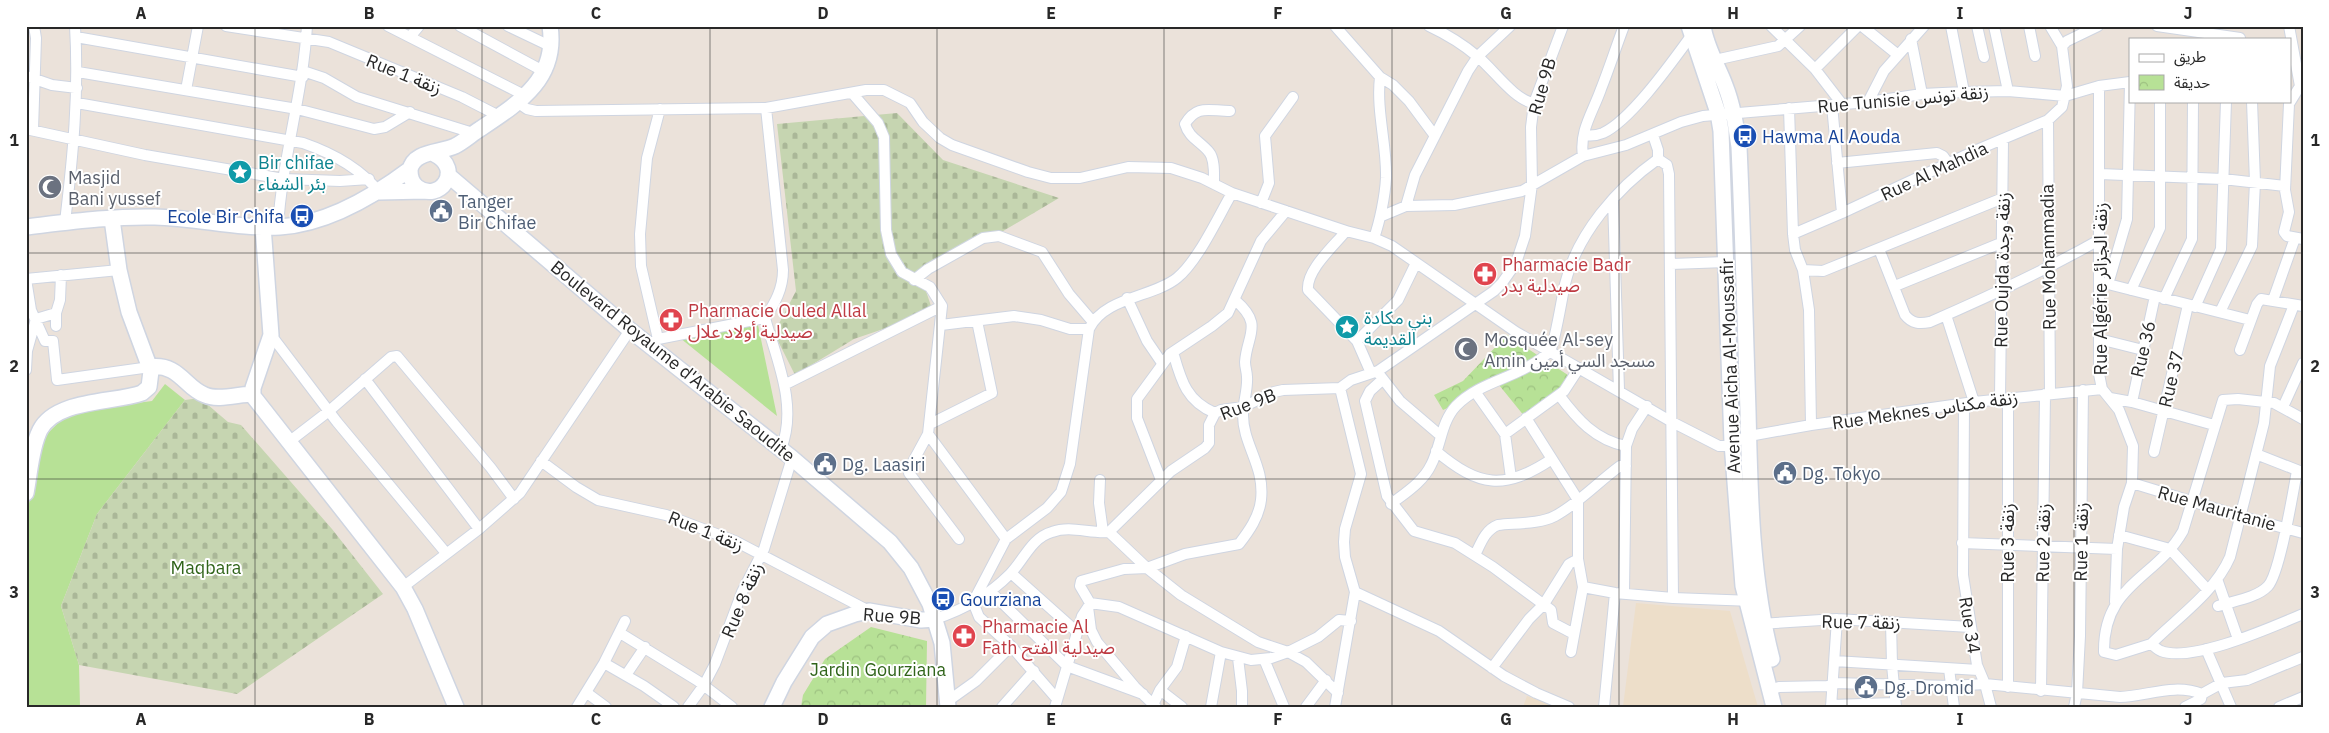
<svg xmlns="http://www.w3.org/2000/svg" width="2329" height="733" font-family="'IBM Plex Sans','Noto Sans Arabic',sans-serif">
	<defs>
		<pattern id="cemetery-stones" width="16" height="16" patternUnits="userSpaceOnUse" patternTransform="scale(1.25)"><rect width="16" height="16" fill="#c6d5b1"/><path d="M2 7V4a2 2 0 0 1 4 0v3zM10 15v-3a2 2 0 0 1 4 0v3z" fill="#aab798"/></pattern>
		<pattern id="park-crowns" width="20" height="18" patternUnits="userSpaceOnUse" patternTransform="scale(1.25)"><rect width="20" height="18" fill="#b7e196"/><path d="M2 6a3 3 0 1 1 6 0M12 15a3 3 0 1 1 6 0" fill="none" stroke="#9dc181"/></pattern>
	</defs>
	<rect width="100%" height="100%" fill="#ebe2da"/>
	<path fill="#eddec9" d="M1636 603 1730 611 1758 707H1623Z
		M1527 696 1559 707H1523Z"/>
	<path fill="#b7e196" d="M758 325 777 416 680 338Z
		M165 384 185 400 97 514 61 606 79 665 80 707H26V523L37 452 49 432 69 412 152 401Z"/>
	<path fill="url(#cemetery-stones)" d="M897 113 943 160 1059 198 922 279 933 312 854 339 795 375 774 333 796 291 777 124Z
		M200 398 228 422 241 425 332 529 383 594 237 694 79 665 61 606 97 514 185 400Z"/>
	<path fill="url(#park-crowns)" d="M1507 335 1574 379 1529 422 1499 385 1443 410 1434 395 1463 381Z
		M871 627 927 641 926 707H801L803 695 825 659Z"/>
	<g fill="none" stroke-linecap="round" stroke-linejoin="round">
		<g stroke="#cfd5e1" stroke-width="12">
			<path id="street" d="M226 26 329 42 462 97 499 116
				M388 26 524 95
				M460 26 545 72
				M508 26 552 47
				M1335 26 1380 77 1393 85 1409 101 1435 136
				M1429 26C1446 34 1464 45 1478 57 1493 69 1515 101 1534 103
				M1771 26 1815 69 1842 104
				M1862 26 1898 55
				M1951 26 1964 92
				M1977 26 1984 57
				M1994 26 2008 91
				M2029 26 2035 56
				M2157 26 2240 38
				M2289 26 2300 86
				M76 37 303 77
				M410 37 419 26
				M1911 39 1922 94
				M2062 46 2067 41 2098 26
				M1715 60 1778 46 1800 26
				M1815 69 1858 26
				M303 71 324 78 357 97 473 133
				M78 72 297 109 374 129 385 127 410 112
				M26 76 52 85 77 88
				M2303 85 2300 86 2289 104 2285 190 2289 212 2284 232 2287 236 2303 239
				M2099 86V374L2102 389 2119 410 2133 446 2132 483 2124 507 2117 549 2115 602
				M186 90 198 26
				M852 93 878 123 884 137 886 230 891 254 902 272 930 287 942 306 928 434 1006 539
				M517 102 527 109 536 111 766 108 866 90H884L910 103 923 122 940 138 952 145 1028 172 1051 178H1080L1128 167 1171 168 1202 178 1232 193 1346 231 1374 238 1392 246 1516 332 1672 422 1719 446H1726L1749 436 1811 425 1974 402 2102 389
				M1868 102 1884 71 1924 26
				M77 103 303 143C332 153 360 168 379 192
				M1832 105 1842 213
				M1789 108 1793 234 1795 250 1803 270 1809 310 1811 425
				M2048 120 2050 394
				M26 129 145 155 284 179 340 181 369 179
				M33 130 36 38 34 26
				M1584 135C1590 136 1596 136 1603 133 1631 120 1672 62 1691 36
				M1583 156C1579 131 1593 112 1601 89 1609 69 1616 47 1624 26
				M1658 159 1667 165 1669 174 1673 598
				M1837 163 1937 153 1943 156 1948 163
				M2100 174 2223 179 2285 186
				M1214 184C1214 174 1215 159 1209 152 1200 141 1189 138 1185 124 1197 104 1209 111 1230 111
				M1613 199 1619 390
				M1261 203 1269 183 1265 136 1293 97
				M1406 206 1415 175 1468 71 1478 56 1510 26
				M1382 216 1406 206 1454 205 1522 191 1583 156 1626 145 1681 122 1703 116 1868 102 1922 94 1964 92 2008 91 2065 96 2099 86 2130 82
				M65 222C73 156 79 93 75 26
				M278 227C282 159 303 94 307 26
				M1346 231C1334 246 1306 270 1308 290L1357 341 1371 373
				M1793 234 1842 213 1979 149 2048 120 2062 107 2067 86 2062 46 2050 26
				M1374 238C1380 221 1385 196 1386 178 1387 145 1376 111 1380 77
				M1879 249 1905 315C1912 324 1920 324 1930 322 1988 297 2044 271 2099 240
				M1671 264 1726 262
				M1803 270 1823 271 2003 198
				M26 279 31 310 45 341H53L57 380 150 367
				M26 279 119 270
				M914 280 928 269 983 238 999 236 1042 252 1069 294 1093 322
				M2104 283 2250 320
				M2108 284 2127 219 2130 82
				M1895 286 2001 243
				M2131 290 2160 228V101
				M1127 298 1147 341 1162 363
				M2164 299 2192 239 2193 101
				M1235 300C1264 325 1247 334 1245 362 1245 367 1247 372 1247 377 1248 389 1243 402 1243 415 1243 445 1265 466 1261 500 1259 517 1249 531 1239 544L1185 554 1147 568 1124 569 1081 581 1080 586 1090 603 1119 607 1221 652 1251 660 1271 658 1288 652 1318 637 1339 620 1351 621
				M2273 300 2295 238
				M2195 307 2221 249 2226 101
				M2220 312 2252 246 2255 182 2252 101
				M1946 315 1974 402
				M765 318C777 361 798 406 781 449
				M941 325 1014 316 1041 320 1070 329H1089
				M56 326V313L60 300 61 275
				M271 335 337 422 446 553
				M658 339 641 266 640 234 647 158 660 109
				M2099 339 2143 350
				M1357 341 1398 300 1416 263
				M649 345 658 339 765 318C775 303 783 289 783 270L766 108
				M2240 350 2257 304 2261 299 2303 306
				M1173 352C1181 380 1186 401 1215 413
				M26 370 27 351 36 319 56 313
				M1379 374 1400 401 1441 436
				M365 379 479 529
				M1382 380 1370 391 1365 401 1387 496 1414 531 1455 543 1493 567 1551 610 1553 623 1574 634
				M784 385 942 306
				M1476 393 1505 434 1511 478
				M1559 395C1577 419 1595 440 1626 446
				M2110 398 2132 402 2214 425
				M2000 399 2003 140
				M2132 402 2155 296
				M1964 404 1963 575 1977 665 1985 684 2120 697C2148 696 2174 683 2202 694
				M2283 407 2303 363
				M1526 418 1578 500V559L1583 587 1571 652
				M2303 419 2274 403 2238 399 2223 400 2183 531C2156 579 2103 584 2104 652L2116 655 2151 644C2154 646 2158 650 2161 651 2192 663 2272 627 2303 614
				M930 424 992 393 977 321
				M928 434 909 469V473L959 539
				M1505 434 1564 391 1579 368
				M290 441 329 411 391 357 397 356 491 468 514 499
				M1436 451C1479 487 1504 491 1552 459
				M2154 452 2188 305
				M2256 454 2302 472
				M541 461 576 487 598 500 666 515 735 541 869 611
				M1100 480 1099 503 1103 532
				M1161 480 1137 418V399L1170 354 1212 326 1228 313 1261 241 1286 211
				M2132 483 2240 516 2303 533
				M1391 504C1405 493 1423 482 1431 465 1441 446 1441 422 1456 406 1479 382 1516 378 1542 358 1544 356 1549 353 1550 351 1555 343 1562 297 1565 284 1577 234 1617 188 1658 159V150L1653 135
				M1109 532 1147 568 1181 595 1258 642 1288 652 1306 662 1338 693
				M2119 535 2170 549 2207 589
				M1962 543 2117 549
				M1475 555C1481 543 1485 530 1498 525 1516 523 1540 524 1555 516 1579 503 1598 482 1620 466H1626
				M1011 573 1077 632
				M2217 579 2238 639
				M403 587 479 529 520 493 630 330
				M1583 587 1615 593 1673 598 1753 601
				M991 592 1067 666 1143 694
				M1355 592 1439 631 1504 676 1536 693 1569 707
				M1624 594 1626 446 1632 429 1647 406
				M1090 603 1088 607 1091 630 1097 642 1135 687 1156 707
				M2218 606C2233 601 2257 598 2268 586 2280 573 2293 492 2297 471
				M935 619C963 610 989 595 1010 574 1024 560 1031 538 1052 532 1071 525 1090 534 1109 532L1171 471 1205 448 1209 443V425L1215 413 1221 410 1243 407 1274 392 1283 390 1340 388 1351 380 1378 371 1494 291 1502 283 1516 263 1525 236 1532 184 1531 127 1534 103 1563 26
				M1891 622 1892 665 1896 707
				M1759 624 1837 619 1970 627
				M620 633 698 681 732 707
				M2151 644C2178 617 2215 592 2230 557L2264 423 2270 366 2294 305
				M2206 649 2231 707
				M1238 658 1242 691V707
				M1264 659 1284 707
				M1835 661 1978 670
				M604 663 644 686 674 707
				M1492 668 1529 619 1544 604 1569 564 1578 559
				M1949 669 1954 707
				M626 675 645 647
				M2008 687V399
				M1160 690 1182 707
				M1769 690 1779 687 1828 686 1833 683 1951 686 1985 684 1991 707
				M2041 691 2045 394
				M587 693 606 707
				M1057 699 1011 646 979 617 973 602 1006 539 1047 508 1061 492 1070 464 1089 329C1104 297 1154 297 1177 278 1198 261 1218 217 1232 193
				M948 701 976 681 1011 646
				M1831 705 1895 703
				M577 707 604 663 625 621
				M688 707 704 685 715 664 742 592 764 549 792 458
				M1002 707 1034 671
				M1055 707 1082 616 1088 607
				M1152 707 1160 690 1177 667 1186 636
				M1211 707 1221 652
				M1306 707 1326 680
				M1335 707 1355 592 1345 557 1344 542 1345 529 1361 474 1340 388
				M1604 707 1615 593
				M1831 707 1837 619
				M2074 707 2077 693 2080 636 2083 390
				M2185 707 2201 699 2202 694 2222 683 2247 680 2303 657
				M2279 707 2303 697"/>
		</g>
		<g stroke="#cfd5e1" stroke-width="18">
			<path id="secondary" d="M1689 26 1718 113 1721 131 1732 443 1743 586 1774 707
				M1703 26C1706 47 1718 66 1725 85 1733 105 1736 126 1739 147 1743 235 1745 323 1748 411 1750 495 1751 578 1772 659
				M434 154C465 169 439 204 417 187 412 183 410 176 410 170 413 151 440 153 455 146 463 142 472 134 480 129 519 103 558 79 550 26
				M448 175 630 330 792 458 890 542 911 568 930 604 942 643 948 707
				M379 192 425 191
				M263 226 271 335 253 388V396L403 587 415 609 456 707
				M26 227C69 222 113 216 155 217 197 218 239 229 280 227 327 224 374 196 410 169
				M150 367C179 363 185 388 205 395 218 401 239 394 253 394
				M26 493C30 473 31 448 40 430 56 399 114 403 142 393L149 387 151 371 129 312 119 270 112 219
				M772 707 784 682 812 637 827 624 855 614 869 611 921 620 935 619"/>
		</g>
		<use href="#street" stroke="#fff" stroke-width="10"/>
		<use href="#secondary" stroke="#fff" stroke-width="15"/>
	</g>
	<path fill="none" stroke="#282828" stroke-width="1" stroke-opacity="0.55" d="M255 26V707M482 26V707M710 26V707M937 26V707M1164 26V707M1392 26V707M1619 26V707M1847 26V707M2074 26V707M26 253H2303M26 479H2303"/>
	<defs>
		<g id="bus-disc" transform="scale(1.25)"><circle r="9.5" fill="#1a4fb4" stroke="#fff"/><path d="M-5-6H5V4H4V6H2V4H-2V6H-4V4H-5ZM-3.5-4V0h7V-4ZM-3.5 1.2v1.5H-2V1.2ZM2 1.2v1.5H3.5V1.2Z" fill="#fff"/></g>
		<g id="sight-disc" transform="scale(1.25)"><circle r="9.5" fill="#0f9aa8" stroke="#fff"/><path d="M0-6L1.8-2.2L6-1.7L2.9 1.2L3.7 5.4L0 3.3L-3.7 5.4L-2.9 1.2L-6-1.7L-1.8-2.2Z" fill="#fff"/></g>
		<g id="mosque-disc" transform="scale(1.25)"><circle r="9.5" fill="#6b7280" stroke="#fff"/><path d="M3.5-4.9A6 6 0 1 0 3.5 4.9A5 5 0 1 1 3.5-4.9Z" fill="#fff"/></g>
		<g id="civic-disc" transform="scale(1.25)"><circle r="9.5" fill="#5c6f8a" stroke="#fff"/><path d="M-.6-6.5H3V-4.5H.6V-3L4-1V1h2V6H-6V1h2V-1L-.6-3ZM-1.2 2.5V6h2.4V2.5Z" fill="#fff"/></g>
		<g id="pharmacy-disc" transform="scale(1.25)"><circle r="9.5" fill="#e0444e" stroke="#fff"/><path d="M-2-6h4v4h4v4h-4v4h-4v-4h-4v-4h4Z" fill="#fff"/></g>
	</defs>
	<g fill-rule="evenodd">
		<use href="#bus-disc" x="1745" y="136"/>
		<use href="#sight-disc" x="240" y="172"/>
		<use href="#mosque-disc" x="50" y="187"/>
		<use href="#civic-disc" x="441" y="211"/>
		<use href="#bus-disc" x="302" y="216"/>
		<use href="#pharmacy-disc" x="1485" y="274"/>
		<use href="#pharmacy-disc" x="671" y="320"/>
		<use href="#sight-disc" x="1347" y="327"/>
		<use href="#mosque-disc" x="1466" y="349"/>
		<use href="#civic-disc" x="825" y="464"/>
		<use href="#civic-disc" x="1785" y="473"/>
		<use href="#bus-disc" x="943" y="599"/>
		<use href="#pharmacy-disc" x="964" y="636"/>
		<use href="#civic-disc" x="1866" y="687"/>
	</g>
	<g text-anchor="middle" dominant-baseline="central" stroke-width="4" stroke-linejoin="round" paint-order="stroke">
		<g font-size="18" fill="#282828" stroke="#fff">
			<text transform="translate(404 74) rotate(22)">Rue 1 زنقة</text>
			<text transform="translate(1542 86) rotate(-74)">Rue 9B</text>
			<text transform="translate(1903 99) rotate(-5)">Rue Tunisie زنقة تونس</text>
			<text transform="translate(1934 171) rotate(-25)">Rue Al Mahdia</text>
			<text transform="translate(2048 257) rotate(-91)">Rue Mohammadia</text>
			<text transform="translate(2002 270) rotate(-89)">Rue Oujda زنقة وجدة</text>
			<text transform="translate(2100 289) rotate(-90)">Rue Algérie زنقة الجزائر</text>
			<text transform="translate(2143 349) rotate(-77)">Rue 36</text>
			<text transform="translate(673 361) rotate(39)">Boulevard Royaume d'Arabie Saoudite</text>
			<text transform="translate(1730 366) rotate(-92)">Avenue Aicha Al-Moussafir</text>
			<text transform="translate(2171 379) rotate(-77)">Rue 37</text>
			<text transform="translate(1248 404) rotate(-21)">Rue 9B</text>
			<text transform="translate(1925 410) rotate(-8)">Rue Meknes زنقة مكناس</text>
			<text transform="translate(2217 508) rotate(16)">Rue Mauritanie</text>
			<text transform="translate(706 531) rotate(22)">Rue 1 زنقة</text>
			<text transform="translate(2081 542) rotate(-89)">Rue 1 زنقة</text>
			<text transform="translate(2007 543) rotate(-90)">Rue 3 زنقة</text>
			<text transform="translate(2043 543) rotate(-89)">Rue 2 زنقة</text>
			<text transform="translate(742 600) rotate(-67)">Rue 8 زنقة</text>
			<text transform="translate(892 616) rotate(4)">Rue 9B</text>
			<text transform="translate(1861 622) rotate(1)">Rue 7 زنقة</text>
			<text transform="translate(1970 625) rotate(81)">Rue 34</text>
		</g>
		<g font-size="18" fill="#164399" stroke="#fff" text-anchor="start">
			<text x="1762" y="136">Hawma Al Aouda</text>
			<text x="284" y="216" text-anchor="end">Ecole Bir Chifa</text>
			<text x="960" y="599">Gourziana</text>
		</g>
		<g font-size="18" fill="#0d838f" stroke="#fff" text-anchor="start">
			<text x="258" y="162">Bir chifae<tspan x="258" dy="21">بئر الشفاء</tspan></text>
			<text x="1364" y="317">بني مكادة<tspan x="1364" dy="21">القديمة</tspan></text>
		</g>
		<g font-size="18" fill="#5b616d" stroke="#fff" text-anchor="start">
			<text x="68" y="177">Masjid<tspan x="68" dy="21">Bani yussef</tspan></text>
			<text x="1484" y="339">Mosquée Al-sey<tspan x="1484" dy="21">Amin مسجد السي أمين</tspan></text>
		</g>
		<g font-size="18" fill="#4e5e75" stroke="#fff" text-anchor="start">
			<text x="458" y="201">Tanger<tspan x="458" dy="21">Bir Chifae</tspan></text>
			<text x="842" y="464">Dg. Laasiri</text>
			<text x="1802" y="473">Dg. Tokyo</text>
			<text x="1884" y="687">Dg. Dromid</text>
		</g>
		<g font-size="18" fill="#be3a42" stroke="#fff" text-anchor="start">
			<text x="1502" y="264">Pharmacie Badr<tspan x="1502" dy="21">صيدلية بدر</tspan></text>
			<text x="688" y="310">Pharmacie Ouled Allal<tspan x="688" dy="21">صيدلية أولاد علال</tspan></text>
			<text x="982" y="626">Pharmacie Al<tspan x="982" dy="21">Fath صيدلية الفتح</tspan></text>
		</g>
		<g font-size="18" fill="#30641a" stroke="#fff">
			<text x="206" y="567">Maqbara</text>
			<text x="878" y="669">Jardin Gourziana</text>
		</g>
	</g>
	<rect width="2329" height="733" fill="none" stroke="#ffffff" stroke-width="55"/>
	<rect x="2129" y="38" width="162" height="65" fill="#ffffff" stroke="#a9a9a9"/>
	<rect x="2139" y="54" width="25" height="8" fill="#ffffff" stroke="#a9a9a9"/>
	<text x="2174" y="62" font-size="15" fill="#282828">طريق</text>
	<rect x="2139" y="75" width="25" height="15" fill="url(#park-crowns)" stroke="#a9a9a9"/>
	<text x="2174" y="88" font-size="15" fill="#282828">حديقة</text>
	<rect x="28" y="28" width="2274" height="678" fill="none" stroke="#282828" stroke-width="2"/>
	<g font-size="16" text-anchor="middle" font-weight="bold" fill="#282828">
		<text x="141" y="19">A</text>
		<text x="369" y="19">B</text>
		<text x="596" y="19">C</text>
		<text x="823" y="19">D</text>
		<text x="1051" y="19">E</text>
		<text x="1278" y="19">F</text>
		<text x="1506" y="19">G</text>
		<text x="1733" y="19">H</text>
		<text x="1960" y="19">I</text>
		<text x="2188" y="19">J</text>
		<text x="14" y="146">1</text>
		<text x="2315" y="146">1</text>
		<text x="14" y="372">2</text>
		<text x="2315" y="372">2</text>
		<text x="14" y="598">3</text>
		<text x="2315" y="598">3</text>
		<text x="141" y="725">A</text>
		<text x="369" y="725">B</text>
		<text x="596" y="725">C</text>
		<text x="823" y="725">D</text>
		<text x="1051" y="725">E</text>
		<text x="1278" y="725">F</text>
		<text x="1506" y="725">G</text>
		<text x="1733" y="725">H</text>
		<text x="1960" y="725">I</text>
		<text x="2188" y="725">J</text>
	</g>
</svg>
